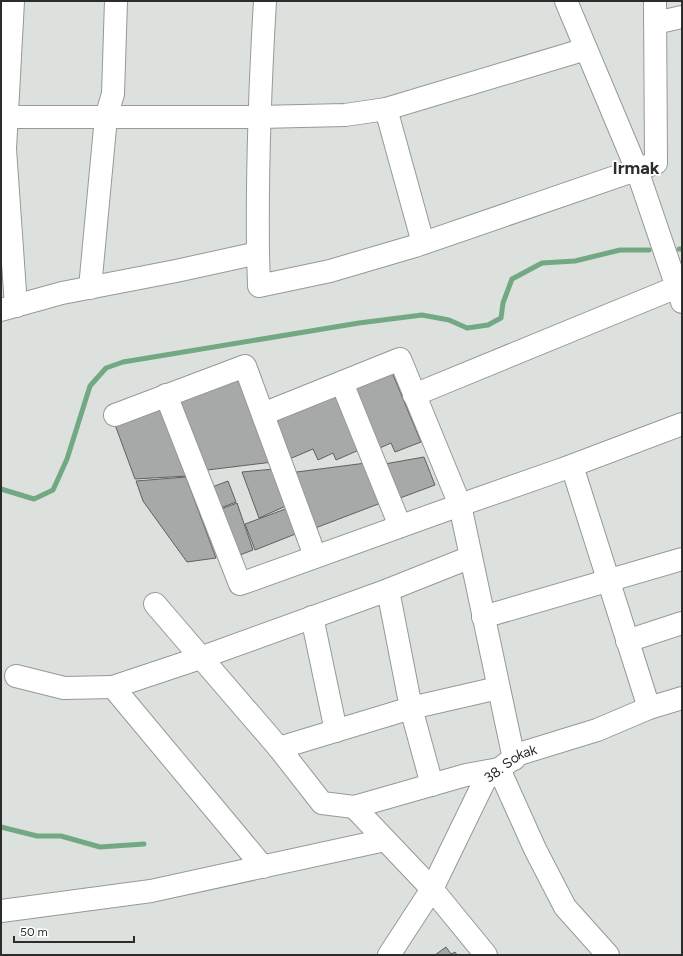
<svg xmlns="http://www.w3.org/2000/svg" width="683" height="956" font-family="Figtree,sans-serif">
	<rect width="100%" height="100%" fill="#dde1de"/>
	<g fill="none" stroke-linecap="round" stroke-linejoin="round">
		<path stroke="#72a984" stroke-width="5" d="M679 249H682
			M1 489 34 499 53 490 67 459 90 386 106 368 123 362 359 323 422 315 449 320 467 328 488 325 501 318 503 303 512 279 542 263 575 261 620 250H649
			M1 827 37 836H61L100 847 144 844"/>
	</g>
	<path fill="#a6a9a7" stroke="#5e615f" d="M391 370 421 442 395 452 391 443 373 451 347 389Z
		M242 375 273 462 199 471 174 399Z
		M334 390 359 450 336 460 333 453 318 460 313 449 287 460 268 418Z
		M163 406 187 476 135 479 114 422Z
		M424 457 435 485 392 501 379 465Z
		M366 463 381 503 310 530 289 473Z
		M274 469 286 506 259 518 242 472Z
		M186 477 216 558 187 562 143 501 136 481Z
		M228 481 236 502 215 510 207 489Z
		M237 503 253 550 232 558 215 511Z
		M288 508 298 533 255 550 245 524Z
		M446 947 451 954 455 952 457 955H435Z"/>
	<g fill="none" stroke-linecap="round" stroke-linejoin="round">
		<g stroke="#969997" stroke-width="24">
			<g id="minor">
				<path d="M13 1 5 149 16 306"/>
				<path d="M566 1 637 170 682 302"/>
				<path d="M655 23 682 17"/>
				<path d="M386 109 423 243"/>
				<path d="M1 117H259L345 115 386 109 586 49"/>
				<path d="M258 253 259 286 330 271 415 246 656 163 655 1"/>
				<path d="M90 288 106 117 113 94 116 1"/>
				<path d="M1 310 62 293 176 271 258 253C257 169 260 85 265 1"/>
				<path d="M342 383 400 526"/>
				<path d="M166 395 240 584 460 505 563 469 682 424"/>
				<path d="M414 395 677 287"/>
				<path d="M263 414 400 359 460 505 514 759"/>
				<path d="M115 415 245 366 315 556"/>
				<path d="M572 466 649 708"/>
				<path d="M388 590 471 557"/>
				<path d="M155 604 279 748 322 803 354 807 466 775 499 769 535 849 565 907 608 955"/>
				<path d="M312 617 336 731"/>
				<path d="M483 617 682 559"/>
				<path d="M627 641 682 623"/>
				<path d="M16 676 64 688 113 687"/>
				<path d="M279 748 411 708 498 688"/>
				<path d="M354 807 432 889 486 955"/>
				<path d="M263 867 113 687 200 658 388 590 411 708 432 785"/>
				<path d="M1 911 151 891 385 840"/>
				<path id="s1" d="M389 955 432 889 485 780 519 754 597 730 649 708 682 698"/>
			</g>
		</g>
		<use href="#minor" stroke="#fff" stroke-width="22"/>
	</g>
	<g text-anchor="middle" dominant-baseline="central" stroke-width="3.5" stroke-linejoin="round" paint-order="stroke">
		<g font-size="14" fill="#2b2c2b" stroke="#fff">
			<text stroke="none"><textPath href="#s1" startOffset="231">38. Sokak</textPath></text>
		</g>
		<g font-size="18" font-weight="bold" fill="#2b2c2b" stroke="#fff">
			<text x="636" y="168">Irmak</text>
		</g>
	</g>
	<rect width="683" height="956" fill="none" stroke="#2b2c2b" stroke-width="4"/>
	<path d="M14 936v6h120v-6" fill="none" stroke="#2b2c2b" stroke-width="2"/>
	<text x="20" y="936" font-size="12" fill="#2b2c2b" stroke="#ffffff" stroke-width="3" paint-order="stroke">50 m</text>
</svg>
